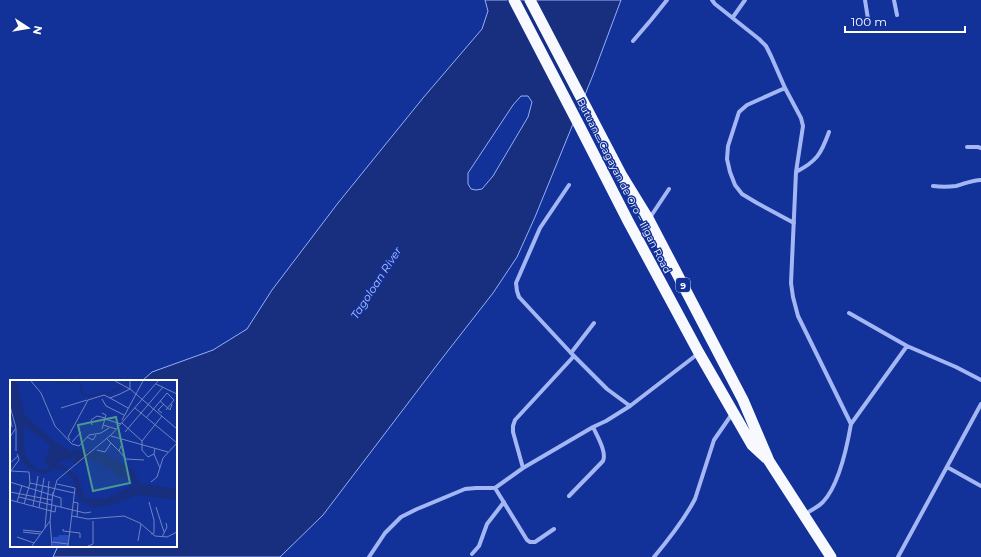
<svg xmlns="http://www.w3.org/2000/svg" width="981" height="557" font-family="Montserrat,sans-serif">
	<rect width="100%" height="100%" fill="#123199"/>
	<path fill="#182f80" stroke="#95aff7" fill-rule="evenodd" d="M485 0H621L593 75 535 217 517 257 493 293 440 361 323 515 280 557H53L58 546H176V381H142L152 372 213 350 247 329 272 290 338 203 423 98 482 29 488 11ZM521 96H528L532 102 528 117 493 176 482 189 476 190 471 189 468 184V173L513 105Z"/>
	<path fill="#123199" d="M507 0H521L580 111 574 127Z"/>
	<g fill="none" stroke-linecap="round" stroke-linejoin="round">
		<path stroke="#a4b7f4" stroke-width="4" d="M712 0 715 4 759 39 766 46 771 56 785 88 801 118 803 126 796 172 791 283 793 297 798 316 851 424
			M865 0 868 19
			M894 0 897 15
			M733 17 745 0
			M633 41 651 20 667 0
			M785 88 747 105 739 112 728 146 727 159 730 172 735 185 742 194 757 203 794 223
			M967 147H978L981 148
			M796 172C817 161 821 154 829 132
			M569 185 540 228 516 283 517 291 519 297 571 353 607 389 630 406
			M933 186C941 187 948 187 956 186 964 184 972 180 981 180
			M649 219 669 189
			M849 313 907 346 956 367 981 380
			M571 353 594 323
			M947 467 981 486
			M523 468 513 432V426L515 420 574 356
			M569 496 603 461C607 452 597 436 593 427
			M805 514C812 510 818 507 823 502 839 485 847 447 851 424L907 346
			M554 529 535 542H530L527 540 495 488 523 468 593 427 606 421 630 406 699 353
			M472 554 479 546 487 524 504 502
			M369 557 385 533 401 517 417 509 465 489 476 488H495
			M654 557C669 539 684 520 695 499L714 440 732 414
			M898 557 981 404"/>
		<path stroke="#f8f9ff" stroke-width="11" d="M514 0 580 127 628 221 699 353 752 445 766 458
			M530 0 622 176 649 220 743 400 769 461 831 557"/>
	</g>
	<g text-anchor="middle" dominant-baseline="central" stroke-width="3" stroke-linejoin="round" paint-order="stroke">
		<rect fill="#123199" stroke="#b8c1e0" stroke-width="1" x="676" y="278" width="14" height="14" rx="3"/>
		<g font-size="9" font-weight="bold" fill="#fff">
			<text x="683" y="285">9</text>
		</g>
		<g font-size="10" fill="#fff" stroke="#123199">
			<text transform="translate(624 186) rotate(63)">Butuan – Cagayan de Oro – Iligan Road</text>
		</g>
		<g font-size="11" font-style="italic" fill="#b0c3fa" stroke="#123199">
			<text transform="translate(376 283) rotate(-57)">Tagoloan River</text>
		</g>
	</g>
	<g transform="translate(10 380)">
		<rect width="167" height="167" fill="#123199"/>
		<path d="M49 155H59L58 166H43V157H48Z" fill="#274bb9"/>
		<path d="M0 1H7L14 34 45 62 62 71 69 69 95 74 124 90 129 103 167 109V120L127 115 101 125 82 128 69 119 64 101 54 90 48 88 35 94 21 90 12 81 8 73V52L0 23ZM14 46 39 64V72L34 80 39 87 37 89H26L17 78 14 69ZM65 75 63 84 66 85 78 78 101 90 108 97 122 101 126 104 97 118H75L67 95 47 82 60 80Z" fill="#182f80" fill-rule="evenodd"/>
		<path fill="none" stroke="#182f80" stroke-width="2" d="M46 1 58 4 65 1M70 1 72 14 78 16 98 13 112 7 119 1"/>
		<path fill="none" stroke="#7183c2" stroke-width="1" d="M21 1 31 13 45 46 62 64 69 66 79 55 91 53 99 48M105 1 120 9 167 49M146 4 167 14M100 18 118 28M92 19 96 26 114 35M150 21 160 30 162 24M0 26 6 48 0 57M51 28 77 20M125 28 167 63M152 33 148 30 154 24M0 34 2 47M136 38 157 13 164 20 156 30M95 39 111 44M112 40 133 1M112 43 132 61M82 45 81 40 87 36 95 38M93 45 106 49M6 49V71M92 49 96 35 92 33M115 52 153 7M101 56 158 72M77 57 83 60 86 55M97 59 109 71 111 66M60 60 58 57 78 20 94 15 100 18 110 14 120 9V1M62 62 71 52M145 68 144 74 150 88M87 70 95 72 101 63M109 71 116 79 134 80M144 74 138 77 132 70V61L152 36M0 83 8 76 7 74M1 91 19 92 20 103 14 124M0 92 9 80 8 76M0 102 51 118V127M141 102 147 97 153 78 167 63M20 103 64 113M47 104 65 108 58 166M0 112 42 120M43 115 47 100 102 54 148 1M9 117 75 133 81 132M0 120 45 132 46 126M7 122 12 105M63 122 68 123 67 137M139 122 144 140V153L141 154M23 126 28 96M146 127 154 152M29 128 34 98M62 136 78 139 114 136 130 143 145 156 157 157 167 152M35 148 39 101M53 149V151L70 153V158M13 150 32 152M13 152 30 154M7 157 24 163M152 157 157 147 156 143M128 161 131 144M42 162 58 164M22 166 40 141M42 166 40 141 43 112M78 166 83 164V141"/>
		<path fill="#4b9892" fill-opacity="0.15" stroke="#4b9892" stroke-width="2" d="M106 37 120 103 83 111 68 45Z"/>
		<rect width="167" height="167" fill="none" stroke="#fff" stroke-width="2"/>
	</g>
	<g transform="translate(28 28) rotate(102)" stroke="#123199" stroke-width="3" paint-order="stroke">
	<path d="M0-3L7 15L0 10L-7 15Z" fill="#ffffff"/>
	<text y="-6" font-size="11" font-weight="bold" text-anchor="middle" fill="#ffffff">N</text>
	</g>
	<path d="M845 26v6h120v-6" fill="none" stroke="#ffffff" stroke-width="2"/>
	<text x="851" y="26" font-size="12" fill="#ffffff" stroke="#123199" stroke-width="3" paint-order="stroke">100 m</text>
</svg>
